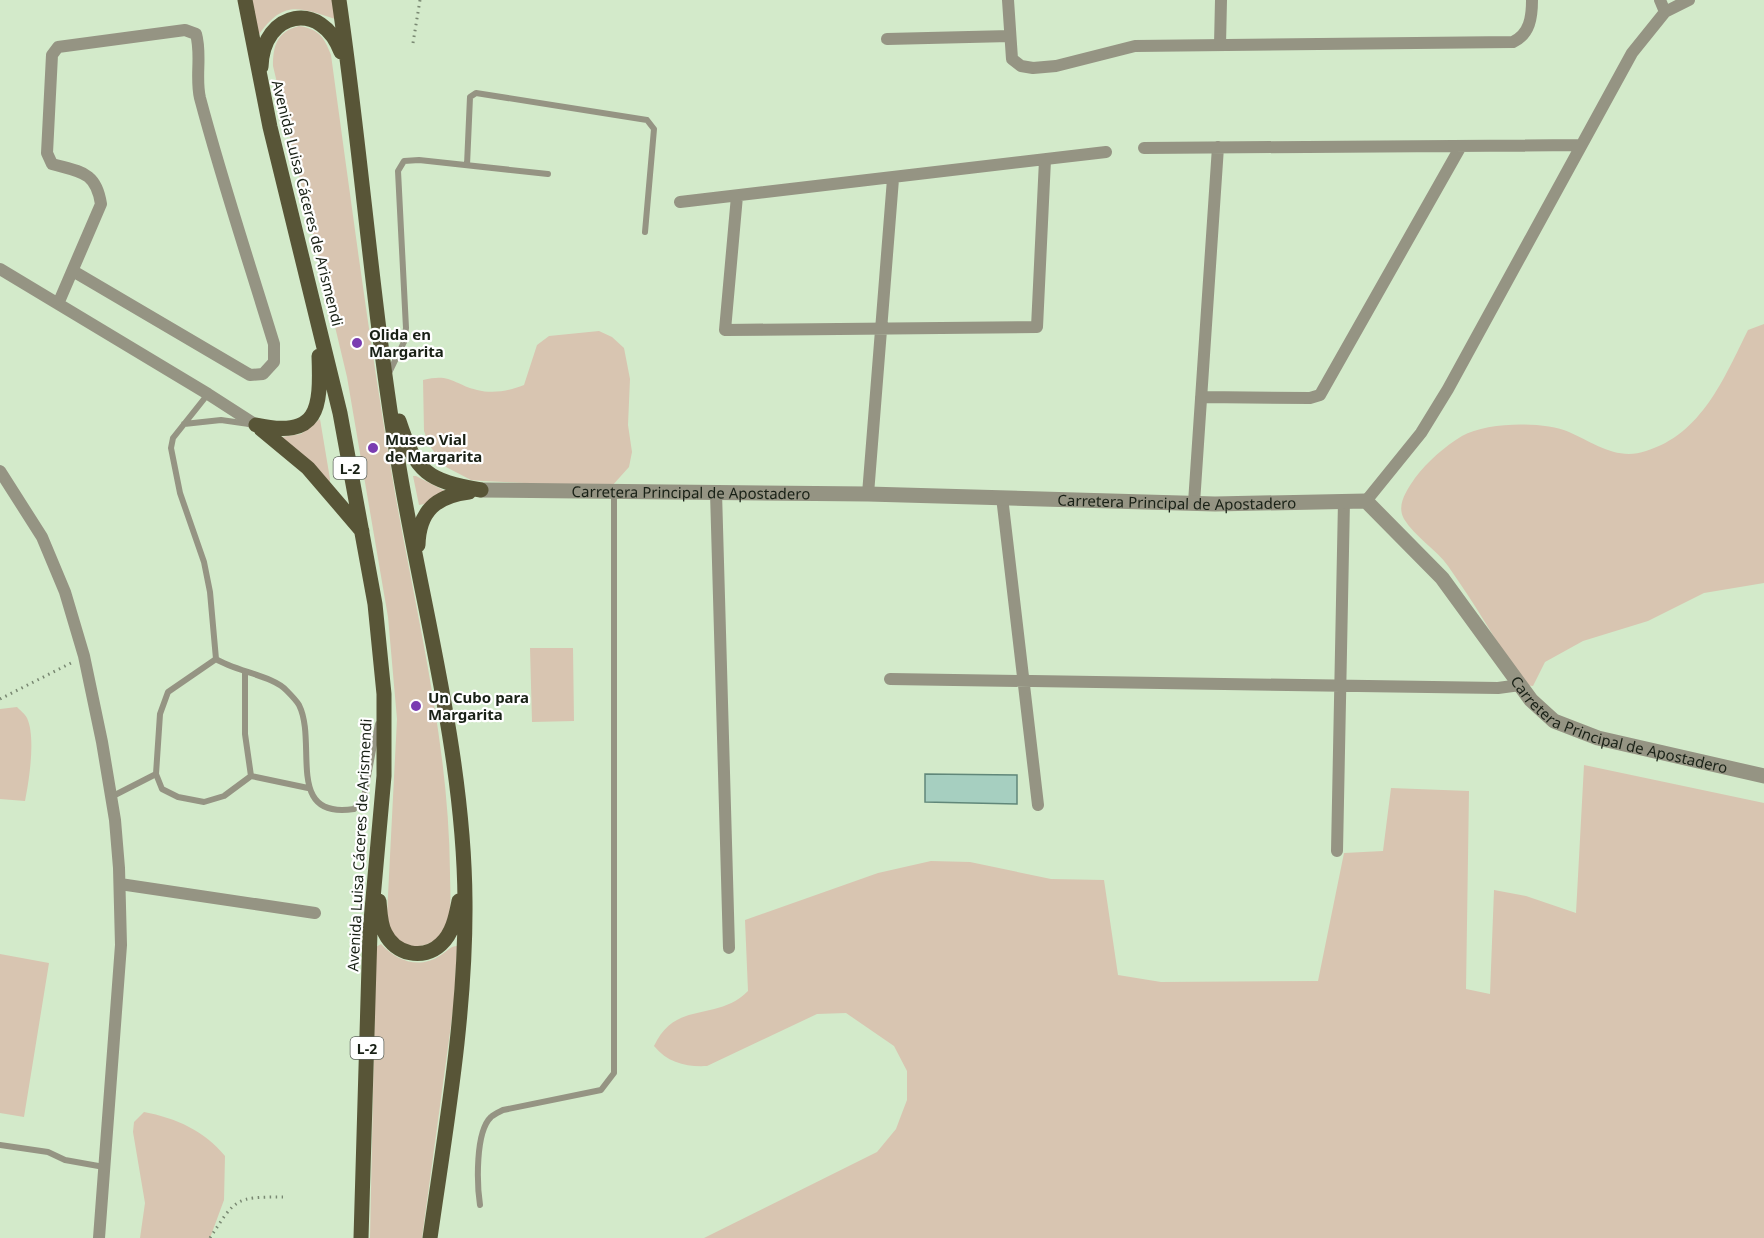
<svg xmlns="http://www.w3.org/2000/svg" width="1764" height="1238" font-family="'Noto Sans',sans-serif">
	<rect width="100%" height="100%" fill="#d3eaca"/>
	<path fill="#d8c5b1" d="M251 0H333L335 19C298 7 283 0 258 36Z
		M299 26C318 29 324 36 331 55 351 201 370 347 395 493 417 618 449 744 450 873 450 890 453 915 444 930 435 947 408 953 394 937 389 931 388 922 387 915L397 719 388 617 347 377 273 66C273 45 277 32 299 26Z
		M1764 324V583L1704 593 1648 621 1583 641 1545 662 1533 686 1523 685C1499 645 1475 604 1448 566 1436 549 1415 537 1404 519 1396 505 1407 490 1415 478 1428 461 1444 447 1462 436 1487 422 1543 421 1569 432 1594 443 1617 461 1646 451 1702 434 1724 378 1748 330Z
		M599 331 612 337 624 348 630 379 628 425 632 452 629 467 611 487 483 481 471 480 446 467 429 445 424 431 423 380C451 373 453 384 477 390 493 394 509 391 524 385L537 345 549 336Z
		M320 419 330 479V483L281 437 301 434Z
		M413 476H416L445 491 425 504 419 505Z
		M530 648H573L574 721 532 722Z
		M17 707C20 710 25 714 27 718 36 737 29 781 25 801L0 799V709Z
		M1584 765 1764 803V1238H704L877 1152 896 1129 902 1113 907 1100V1071L894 1046 846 1013 817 1014 707 1066C686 1067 668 1063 654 1046 676 999 716 1023 748 991L745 920 878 873 931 861 970 862 1051 879 1104 880 1118 975 1161 982 1318 981 1344 853 1383 851 1391 788 1469 791 1466 989 1490 994 1494 890 1526 896 1576 913Z
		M381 944C397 961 419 970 441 955 447 951 451 946 457 946L454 1003 422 1238H370L376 947Z
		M0 954 49 963 24 1117 0 1113Z
		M144 1112C176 1118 205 1131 225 1156L224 1200 210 1238H140L145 1203 133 1132 134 1122Z"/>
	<path fill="#a6cfc0" stroke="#608779" stroke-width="1.5" d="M925 774 1017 775V804L925 802Z"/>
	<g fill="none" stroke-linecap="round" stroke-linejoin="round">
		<path stroke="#798872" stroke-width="3" stroke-dasharray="1.5 4.5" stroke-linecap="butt" d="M413 43 420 0
			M0 699 73 662
			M210 1238C236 1198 235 1197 283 1197"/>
		<path stroke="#959483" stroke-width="6" d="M467 165 470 97 476 93 647 120 654 129 645 232
			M388 375 404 342 406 328 398 171 404 161 419 160 548 174
			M208 394 173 438 171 448 180 493 204 562 210 592 216 659 168 692 160 714 156 774 162 789 178 797 204 802 224 796 251 776 308 788
			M184 424 221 420 249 424
			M216 659C234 671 275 676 287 691 291 695 296 700 299 705 318 743 284 820 354 809L364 797 378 724
			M245 673V734L251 776
			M111 797 156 774
			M0 1145 48 1152 65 1160 104 1167
			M480 1205C477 1185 475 1132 491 1117 494 1114 499 1112 503 1110L601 1090 614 1073V492"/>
		<path stroke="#959483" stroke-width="12" d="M1008 0 1012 59 1021 66 1033 68 1056 66 1135 46 1513 42C1530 34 1532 17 1532 0
			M1660 0 1665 12
			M887 39 1010 36
			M1220 45 1221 0
			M1144 148 1581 145
			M737 196 725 330 1037 327 1045 160
			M680 202 1106 152
			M0 269 208 394 256 425
			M58 304 101 204C96 171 80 172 52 164L47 153 52 55 58 47 185 30 196 34C202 55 195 77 200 98 222 181 249 262 274 344V362L263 374 250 375 73 271
			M1201 397 1310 398 1320 395 1461 146
			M0 471 42 537 65 592 84 656 102 742 115 820 119 868 121 945 99 1238
			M716 492 729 948
			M868 494 893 179
			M1002 497 1038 805
			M1366 501 1421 433 1448 389 1632 53 1665 12 1689 0
			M1194 503 1218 147
			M890 679 1498 688 1520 685
			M1337 851 1344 501
			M120 884 315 913"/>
		<path stroke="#959483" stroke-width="15" id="s1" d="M481 490 868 494 1215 504 1366 501 1442 578 1531 700 1554 721 1598 738 1764 776"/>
		<path stroke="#585537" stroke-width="15" d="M245 0 270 127 340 413 375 604 384 694V776L370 932 361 1238
			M339 0C362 157 373 317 400 473 424 615 464 757 465 901 466 1014 446 1126 430 1238
			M261 67C263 10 322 0 341 52
			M399 421C416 473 428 481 481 490
			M256 425C319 439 321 409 319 356
			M261 429 308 468 362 531
			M418 545C419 511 436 496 469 492
			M379 901C380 911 380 924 385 933 395 954 423 961 441 944 453 933 456 916 459 901"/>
	</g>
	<g fill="#7a3cb1" stroke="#fff" stroke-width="2">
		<circle cx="357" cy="343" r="6"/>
		<circle cx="373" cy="448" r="6"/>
		<circle cx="416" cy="706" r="6"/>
	</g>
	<g text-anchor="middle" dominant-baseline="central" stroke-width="4.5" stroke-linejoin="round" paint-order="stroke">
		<g fill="#fff" stroke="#5e645c" stroke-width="1.5">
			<rect x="333.5" y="457" width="33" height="22" rx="4.5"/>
			<rect x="350.5" y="1037" width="33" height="22" rx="4.5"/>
		</g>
		<g font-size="14" font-weight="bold" fill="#192116">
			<text x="350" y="468">L-2</text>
			<text x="367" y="1048">L-2</text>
		</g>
		<g font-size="15" fill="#192116" stroke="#fff">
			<text transform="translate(308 203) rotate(76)">Avenida Luisa Cáceres de Arismendi</text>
			<text stroke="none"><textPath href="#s1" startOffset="210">Carretera Principal de Apostadero</textPath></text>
			<text stroke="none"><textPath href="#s1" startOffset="696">Carretera Principal de Apostadero</textPath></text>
			<text stroke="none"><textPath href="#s1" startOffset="1236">Carretera Principal de Apostadero</textPath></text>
			<text transform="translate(359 845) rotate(-87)">Avenida Luisa Cáceres de Arismendi</text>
		</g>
		<g font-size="15" font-weight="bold" fill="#192116" stroke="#fff" text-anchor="start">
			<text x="369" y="334">Olida en<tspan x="369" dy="17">Margarita</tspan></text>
			<text x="385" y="439">Museo Vial<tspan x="385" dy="17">de Margarita</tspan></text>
			<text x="428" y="697">Un Cubo para<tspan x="428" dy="17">Margarita</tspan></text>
		</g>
	</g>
</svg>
